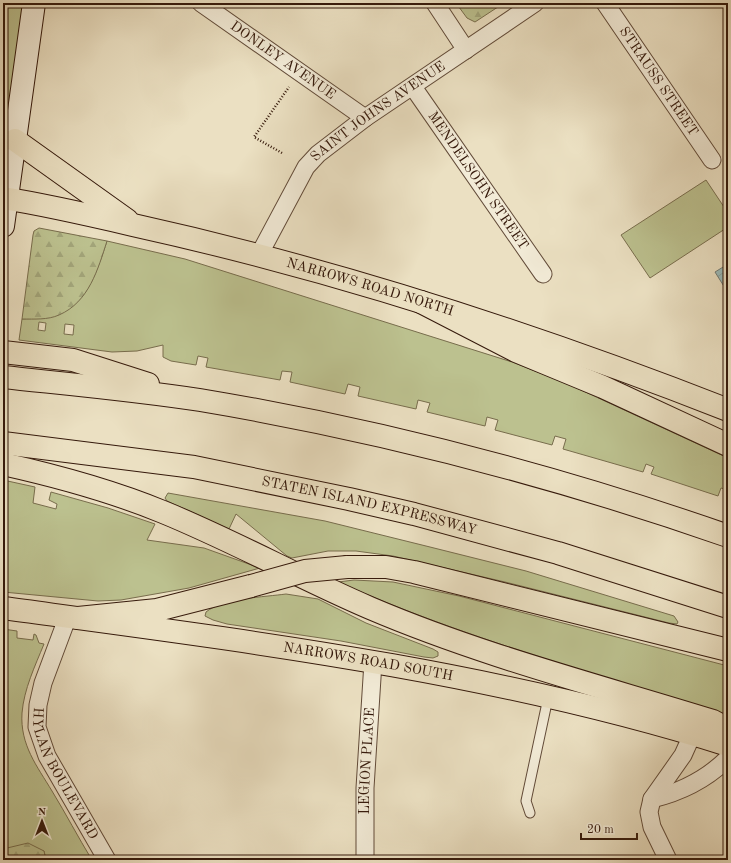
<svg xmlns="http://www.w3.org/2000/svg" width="731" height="863" font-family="'Old Standard TT',serif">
	<defs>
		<pattern id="forest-firs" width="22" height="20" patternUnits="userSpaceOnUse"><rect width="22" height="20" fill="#bcc18f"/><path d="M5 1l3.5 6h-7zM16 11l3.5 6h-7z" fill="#a2a57a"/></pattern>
		<pattern id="water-waves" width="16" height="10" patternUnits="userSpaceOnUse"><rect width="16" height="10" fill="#9abbba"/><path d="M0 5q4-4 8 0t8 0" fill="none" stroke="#85a09f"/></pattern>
	</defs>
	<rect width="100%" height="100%" fill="#ebe0c2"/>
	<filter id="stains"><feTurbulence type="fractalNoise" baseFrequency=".005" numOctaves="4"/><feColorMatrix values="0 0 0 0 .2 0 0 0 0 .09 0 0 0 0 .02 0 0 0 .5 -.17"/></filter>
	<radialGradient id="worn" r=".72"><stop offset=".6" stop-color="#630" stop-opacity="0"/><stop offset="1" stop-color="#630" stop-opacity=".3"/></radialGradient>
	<path fill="#bcc18f" stroke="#786d4d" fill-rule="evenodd" d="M3 3H25L3 149Z
		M706 180 728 213V227L650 278 621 235Z
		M107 241 185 259 512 362 566 383 728 458V490L721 488 718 496 651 474 654 467 646 464 643 472 563 449 566 439 555 436 552 445 495 430 498 420 487 417 485 426 427 412 430 403 418 400 416 409 358 396 360 387 348 384 345 394 290 382 292 372 282 371 280 380 206 367 208 358 198 356 196 365 171 361 163 357V345L137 351 112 352 19 340 22 319C81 318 90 292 107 241ZM39 322 46 323 45 331 38 330ZM65 324 74 325 73 335 64 334Z
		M3 480 35 487 33 503 56 509 57 504 49 500 51 492 108 508 155 524 147 540 204 548 260 568 189 588 121 600 98 601 3 592Z
		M168 493 325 521 430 547 526 571 674 616 678 622 677 624 669 623 505 582 393 556 356 551H328L292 558 287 556 236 514 229 529 167 501 165 498Z
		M354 580 393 582 459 596 728 666V715C597 674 463 638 338 582Z
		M286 594 318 599 366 623 433 649 438 652V656L433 658 424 657 341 641 227 624 213 620 205 616 206 612C223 598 265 597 286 594Z
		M3 629 17 631V638L33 640 34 634 36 635 39 643 44 644C35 666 24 689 22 713 20 745 37 766 52 791 66 814 78 837 92 860H46L44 851 3 849Z"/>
	<path fill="url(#forest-firs)" stroke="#786d4d" d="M456 3H504L475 22 467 18Z
		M39 228 107 241C98 269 89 302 59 315 48 320 34 319 22 319L33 235 34 231Z
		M28 843 44 851 46 860H3V849Z"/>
	<path fill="url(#water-waves)" stroke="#727a74" d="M728 264V289L725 288 715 272Z"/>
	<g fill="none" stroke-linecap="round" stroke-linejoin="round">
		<g stroke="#624b39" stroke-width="11">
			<path id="service" d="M530 813 526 801 548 698"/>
		</g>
		<g stroke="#624b39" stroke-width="19">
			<g id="minor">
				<path id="s1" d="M201 3 365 118"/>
				<path d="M435 3 466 50"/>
				<path id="s2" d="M605 3 712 160"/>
				<path id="s3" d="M413 87 543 274"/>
				<path id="s4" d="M259 255 306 167 318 154 365 118 535 3"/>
				<path id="s5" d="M68 616 43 683 38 705 37 727 47 756 107 860"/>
				<path d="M652 799C681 792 706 780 728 758"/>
				<path id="s6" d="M365 860V788L373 662"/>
				<path d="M668 860 652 827 649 812 652 799 683 755 692 735"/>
			</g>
		</g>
		<g stroke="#35190b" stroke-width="24">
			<path id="secondary" d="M3 226 34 3"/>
		</g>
		<g stroke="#35190b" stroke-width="24">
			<g id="primary">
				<path d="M15 140 127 220"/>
				<path id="s7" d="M3 198C47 205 90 215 133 225 337 270 534 334 728 410"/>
				<path id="s8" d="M3 608C247 641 493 671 728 745"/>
			</g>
		</g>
		<g stroke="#35190b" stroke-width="24">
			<g id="motorway">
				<path d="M421 302 516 351 603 387 728 445"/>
				<path d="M3 352 73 360 148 384"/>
				<path d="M3 377C68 384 135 390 200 400 379 430 556 476 728 536"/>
				<path id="s9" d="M3 443 194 467 349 499 414 514 558 553 728 607"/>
				<path d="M3 464C57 476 112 491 163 512 234 541 300 578 370 608 480 655 600 686 713 721L728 729"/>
				<path d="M347 567H386L414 572 728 650"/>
				<path d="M78 618 157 610 251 586"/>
			</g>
		</g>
		<path stroke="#35190b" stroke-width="2.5" stroke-dasharray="1 2" stroke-linecap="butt" d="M282 153 254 137 289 87"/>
		<use href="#service" stroke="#f2ebd7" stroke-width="9"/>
		<use href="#minor" stroke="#f2ebd7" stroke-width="17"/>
		<use href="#secondary" stroke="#f2ebd7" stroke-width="22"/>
		<use href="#primary" stroke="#ebe0c2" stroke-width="22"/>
		<use href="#motorway" stroke="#ebe0c2" stroke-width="22"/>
		<g stroke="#35190b" stroke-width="24" stroke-linecap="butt">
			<path id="motorway-bridge" d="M251 586 305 571 347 567"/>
		</g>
		<use href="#motorway-bridge" stroke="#ebe0c2" stroke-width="22"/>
	</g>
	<g text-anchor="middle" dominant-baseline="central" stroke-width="3" stroke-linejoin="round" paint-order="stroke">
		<g font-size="14" fill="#35190b" stroke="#f2ebd7">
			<text stroke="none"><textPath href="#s1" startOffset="100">DONLEY AVENUE</textPath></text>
			<text stroke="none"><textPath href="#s2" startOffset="95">STRAUSS STREET</textPath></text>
			<text stroke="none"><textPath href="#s4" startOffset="191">SAINT JOHNS AVENUE</textPath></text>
			<text stroke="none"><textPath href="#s3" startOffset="114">MENDELSOHN STREET</textPath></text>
			<text stroke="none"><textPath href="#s7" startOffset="378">NARROWS ROAD NORTH</textPath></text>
			<text stroke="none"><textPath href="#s9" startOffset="372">STATEN ISLAND EXPRESSWAY</textPath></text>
			<text stroke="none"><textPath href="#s8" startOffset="369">NARROWS ROAD SOUTH</textPath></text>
			<text stroke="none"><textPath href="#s6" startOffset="99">LEGION PLACE</textPath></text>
			<text stroke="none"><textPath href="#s5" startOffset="169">HYLAN BOULEVARD</textPath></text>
		</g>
	</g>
	<rect width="731" height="863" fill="none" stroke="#ebe0c2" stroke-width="16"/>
	<rect x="4" y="4" width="723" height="855" fill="none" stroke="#35190b" stroke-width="2"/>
	<rect x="8" y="8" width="715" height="847" fill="none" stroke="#35190b"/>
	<g transform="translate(42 821)" stroke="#f2ebd7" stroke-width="3" paint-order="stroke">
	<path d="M0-3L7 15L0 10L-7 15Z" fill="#35190b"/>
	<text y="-6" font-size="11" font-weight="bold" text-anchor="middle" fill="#35190b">N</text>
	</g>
	<path d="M581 833v6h56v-6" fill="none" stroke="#35190b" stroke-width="2"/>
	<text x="587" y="833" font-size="12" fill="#35190b" stroke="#f2ebd7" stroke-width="3" paint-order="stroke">20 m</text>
	<rect width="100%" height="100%" filter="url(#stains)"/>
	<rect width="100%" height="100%" fill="url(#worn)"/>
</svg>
